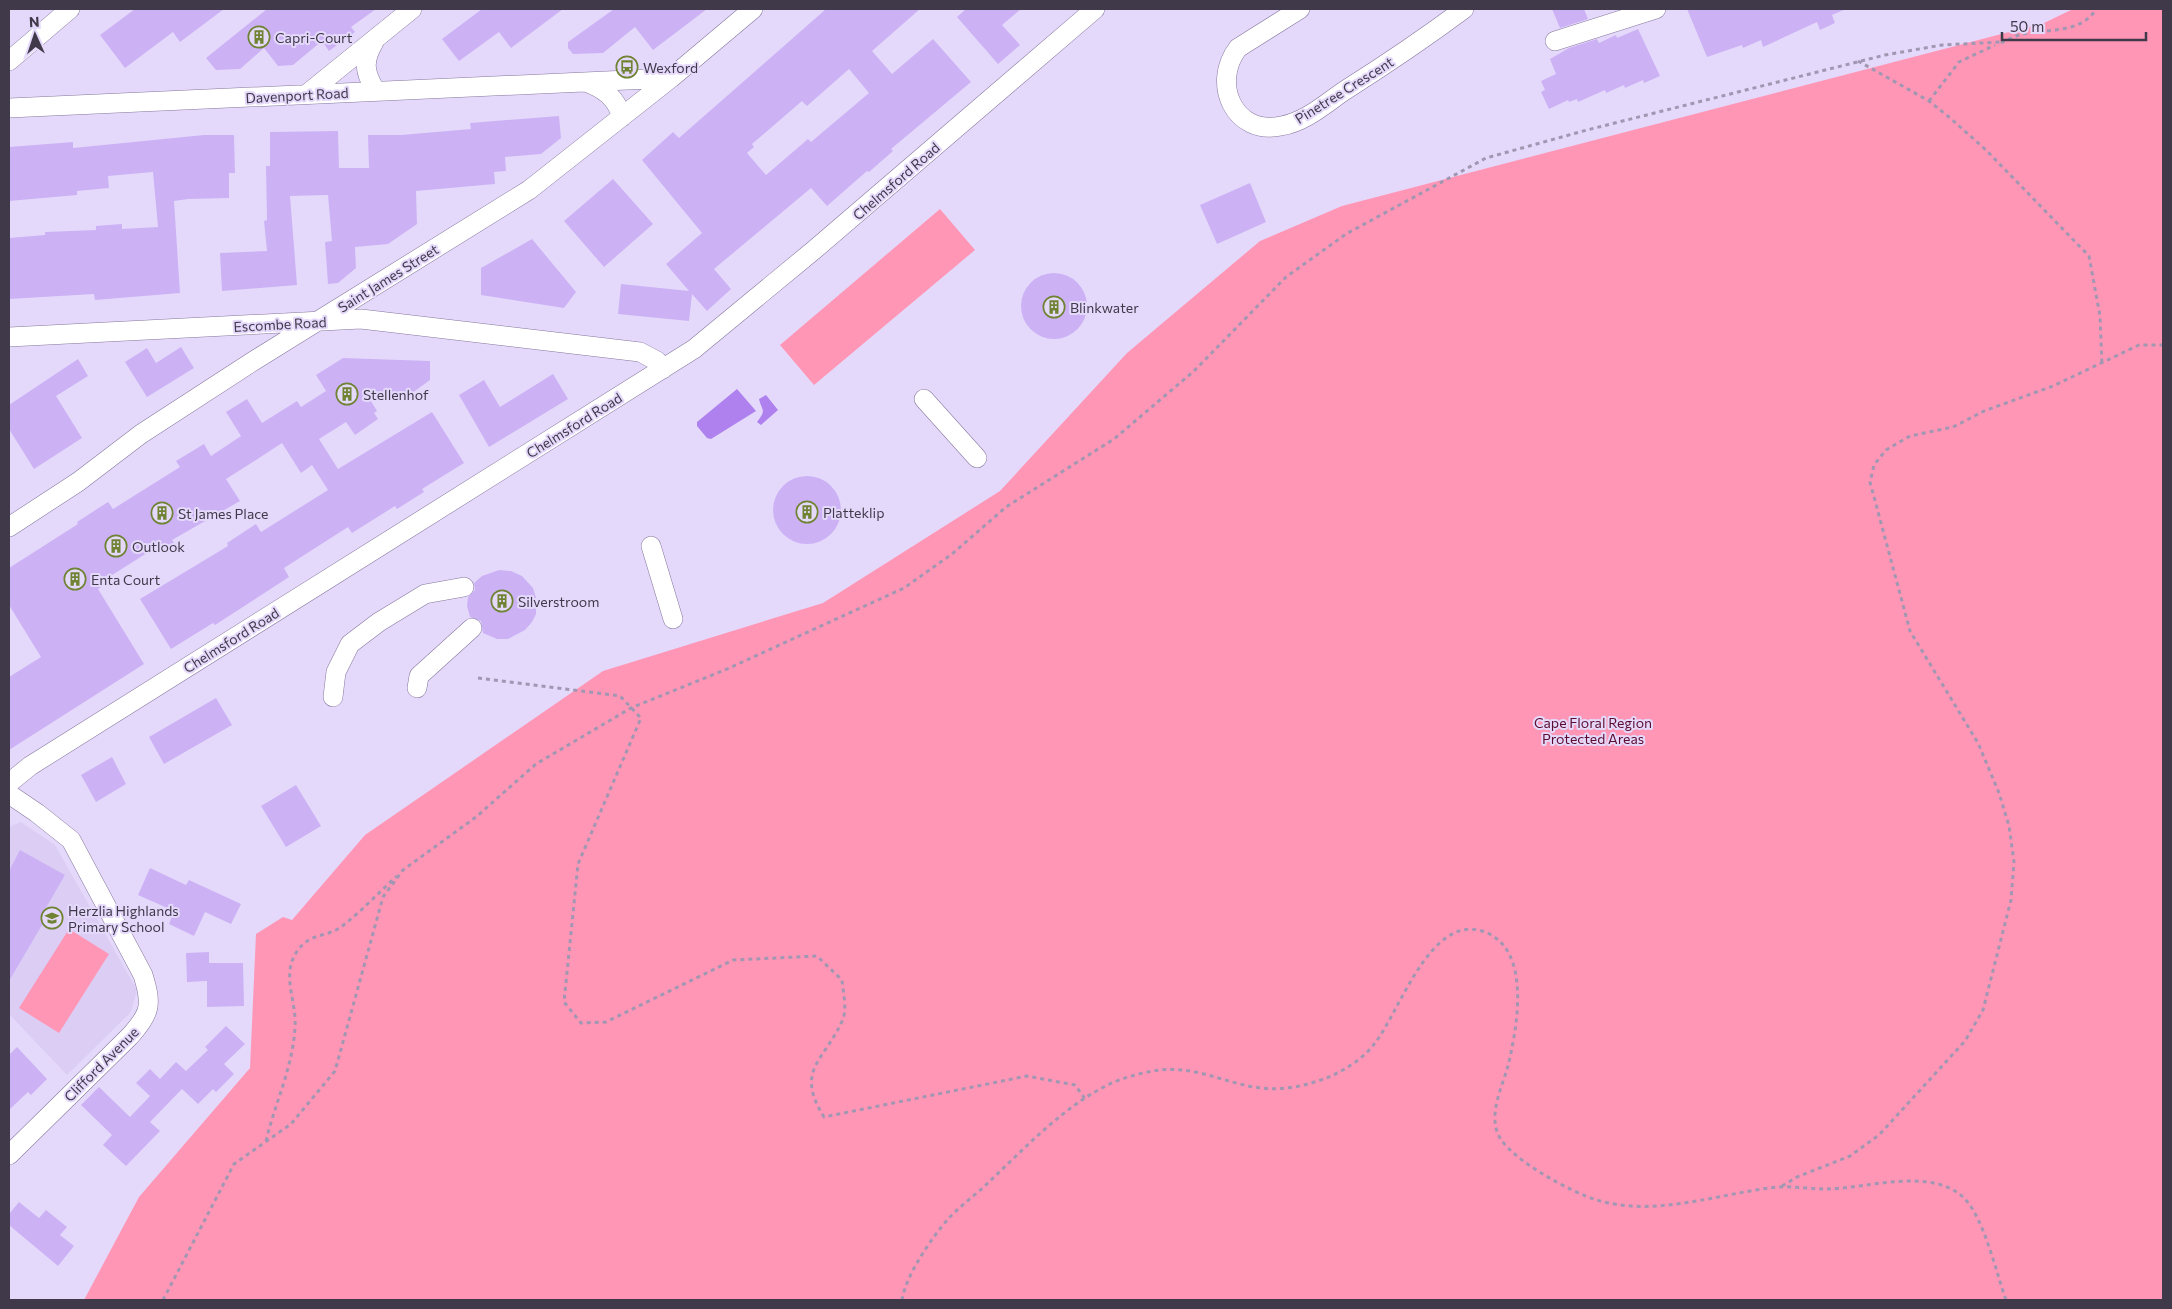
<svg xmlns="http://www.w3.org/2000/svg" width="2172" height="1309" font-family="Commissioner,sans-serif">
	<rect width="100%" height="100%" fill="#e5d9fb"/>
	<path fill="#dccdf5" d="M21 822 55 845 137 990 131 1012 67 1075 9 1014V827Z"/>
	<path fill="#ff96b5" d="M2073 9H2163V1300H84L139 1197 250 1068 256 934 283 917 292 920 365 835 603 671 823 603 1000 491 1127 353 1260 241 1342 206 2044 23Z
		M940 209 975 250 814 385 780 345Z
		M69 929 109 954 59 1033 19 1008Z"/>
	<path fill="#ae81ee" d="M737 389 756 411 711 439 707 438 697 426V422Z
		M766 395 778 410 761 425 757 422C767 409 762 412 759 399Z"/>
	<path fill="#ccb2f5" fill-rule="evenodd" d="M135 9H224L180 42 173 32 125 68 100 35Z
		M267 9H376L351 27 355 32 329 51 322 41 293 65 278 66 264 48 240 69 216 70 206 58Z
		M482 9H563L511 48 499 32 459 61 442 39Z
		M614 9H707L653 50 635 27 603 53 573 54 568 48V42Z
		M826 9H920L872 51 892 74 933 39 971 82 891 149 893 151 869 172 867 171 827 206 811 188 714 269 731 289 707 311 692 294 689 321 618 314 621 284 689 291 666 264 702 233 642 160 673 132 679 138ZM849 69 869 93 811 142 808 139 766 175 747 153 754 147 752 144 802 101 807 106Z
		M966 9H1021L1002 25 1020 45 998 64 957 17Z
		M1552 9H1584L1588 19 1560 28Z
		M1687 9H1846L1832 15 1835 23 1820 30 1817 22 1763 47 1761 40 1743 48 1742 45 1707 57Z
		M1638 29 1660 76 1644 83 1643 80 1625 88 1624 85 1606 93 1605 90 1578 102 1577 99 1569 102 1568 100 1549 109 1541 92 1545 90 1541 81 1556 74 1550 59 1569 48 1597 39 1599 43 1616 35 1617 38Z
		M559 116 561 138 541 154 505 157 506 171 494 172 495 184 416 191 417 224 388 244 355 247 356 268 338 283 328 284 325 242 332 241 328 195 290 196 297 285 222 291 220 253 267 251 264 221 267 220 266 166H270V132L338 131 339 168H369L368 135H401L471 129 470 123Z
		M204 135H234L235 173H229V198L188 199 174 201 180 293 95 300 94 294 9 299V238L45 235V232L96 230V226L122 224V229L158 227 153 172 108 176 109 188 77 191V195L9 201V147L73 142V148Z
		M613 179 653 224 604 267 564 221Z
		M1250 183 1266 222 1217 244 1200 205Z
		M532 239 576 292 564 308 481 295V268Z
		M1021 306a33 33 0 1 1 66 0a33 33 0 1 1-66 0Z
		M181 347 194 368 147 397 125 362 147 348 156 363Z
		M343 358 430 361V380L408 396 365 391 377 411 374 413 378 419 355 435 346 422 319 439 338 469 432 412 464 463 422 489 424 492 397 509 395 506 352 533 348 527 284 568 289 577 215 625 213 623 171 649 140 599 228 546 227 543 256 524 261 532 328 490 312 465 301 473 282 443 256 460 226 479 240 501 172 540 174 543 161 551 158 546 98 584 101 587 98 589 144 664 9 750V677L41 657 9 605V568L78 524 77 522 108 502 113 509 180 467 176 461 204 444 211 456 241 436 226 412 247 399 262 423 297 401 301 407 326 391 316 375Z
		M78 359 88 376 56 396 82 438 34 469 9 429V405Z
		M553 374 568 399 489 447 459 395 484 380 500 407Z
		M773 510a34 34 0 1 1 68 0a34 34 0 1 1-68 0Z
		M499 570 511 571 522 576 533 588 536 598V614L532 622 525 630 508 639H497L483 633 481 621 470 617 467 606 468 597 475 590 474 583 482 576Z
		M216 698 232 725 164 764 149 737Z
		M112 757 126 784 96 802 81 775Z
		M296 785 321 826 286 847 261 806Z
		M20 850 65 875 40 918 45 920 9 981V871Z
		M150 868 186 885 189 880 241 904 231 924 205 912 194 936 169 924 174 911 138 895Z
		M209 952V963H243L244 1006 207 1007V981L187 982 186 953Z
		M226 1026 245 1044 224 1064 234 1074 216 1092 213 1089 198 1104 182 1089 150 1122 160 1131 126 1166 103 1145 112 1135 81 1105 99 1087 130 1117 150 1096 136 1083 150 1069 160 1079 176 1062 186 1071 208 1050 205 1047Z
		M17 1047 47 1079 31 1095 28 1092 9 1110V1055Z
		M19 1202 39 1218 46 1210 67 1227 60 1235 74 1246 58 1266 9 1225V1214Z"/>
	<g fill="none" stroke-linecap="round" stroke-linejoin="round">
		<g stroke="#85779d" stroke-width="20">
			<path id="minor" d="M1300 9 1238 48C1211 83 1234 136 1281 126 1305 122 1325 104 1344 91 1385 65 1425 38 1464 9
				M1555 41 1656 9
				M374 42C363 61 364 71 375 90
				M9 61 70 9
				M586 82C605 89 616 98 622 117
				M307 94 412 9
				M9 108 671 78
				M9 337 361 319 640 352 657 361 663 369
				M924 399 977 458
				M9 527 78 482 141 434 255 360 529 190 671 78 753 9
				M651 546 673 619
				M417 688 419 676 472 628
				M333 697 336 672 350 644 379 622 425 594 464 587
				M9 783 30 766 694 349 814 250 1095 9
				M9 794 37 813 71 840 143 975C152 1004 151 1013 130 1036L9 1155"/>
		</g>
		<path stroke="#a197b2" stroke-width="3" stroke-dasharray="4 4" stroke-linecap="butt" d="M2001 43C2007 40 2013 37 2019 35 2044 28 2081 35 2096 9
			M1858 61 1929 101 1949 117 1986 150 2089 256 2100 316 2102 364
			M1929 101 1959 62 1995 45
			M478 678 620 696 641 718 578 864 564 1002 581 1023 606 1022 733 960 817 956 842 980C843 991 847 1009 843 1019 825 1061 794 1069 824 1117L1027 1076 1075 1085 1085 1099
			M266 1141C275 1103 293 1067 295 1027 297 1001 280 974 298 950 310 933 327 937 341 927 361 912 379 892 397 876
			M1782 1186 1797 1177 1850 1156 1879 1135 1965 1041 1983 1010 2011 900 2014 862 2009 826 1999 793 1978 743 1910 631 1870 482 1874 465 1886 450 1910 436 1953 427 1984 411 2053 386 2139 345H2163
			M163 1300 234 1164 291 1124 335 1071 383 897 403 870 476 817 536 764 631 708 727 669 904 588 952 554 1006 507 1114 439 1194 371 1286 277 1346 234 1486 158 1587 130 1885 55 1942 45 2001 42
			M902 1300C906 1275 932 1237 949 1218 961 1205 977 1194 990 1181 1027 1146 1067 1103 1114 1082 1129 1076 1145 1072 1160 1070 1198 1066 1226 1084 1261 1088 1284 1091 1310 1085 1331 1076 1347 1069 1365 1057 1375 1043 1400 1011 1430 915 1482 931 1533 947 1517 1028 1508 1066 1502 1087 1488 1115 1499 1136 1510 1159 1572 1193 1597 1200 1656 1218 1719 1193 1778 1187 1794 1186 1810 1189 1825 1189 1866 1189 1931 1166 1964 1198 1984 1218 1996 1272 2006 1300"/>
		<use href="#minor" stroke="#fff" stroke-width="19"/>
	</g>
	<defs>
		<g id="building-ring" transform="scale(1.125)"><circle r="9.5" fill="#e5d9fb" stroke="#6f8333" stroke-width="1.5"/><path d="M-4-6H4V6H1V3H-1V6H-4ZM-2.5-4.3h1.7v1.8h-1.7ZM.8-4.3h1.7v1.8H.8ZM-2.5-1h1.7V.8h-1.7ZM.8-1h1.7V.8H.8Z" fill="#6f8333"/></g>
		<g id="bus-ring" transform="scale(1.125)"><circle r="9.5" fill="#e5d9fb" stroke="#6f8333" stroke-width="1.5"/><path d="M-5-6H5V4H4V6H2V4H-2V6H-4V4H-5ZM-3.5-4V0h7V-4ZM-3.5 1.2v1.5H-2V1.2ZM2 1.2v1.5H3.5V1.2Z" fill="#6f8333"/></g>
		<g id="school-ring" transform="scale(1.125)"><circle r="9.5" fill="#e5d9fb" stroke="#6f8333" stroke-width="1.5"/><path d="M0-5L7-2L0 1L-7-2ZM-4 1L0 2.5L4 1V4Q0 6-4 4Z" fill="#6f8333"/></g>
	</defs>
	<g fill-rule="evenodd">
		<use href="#building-ring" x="259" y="37"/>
		<use href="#bus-ring" x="627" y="67"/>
		<use href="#building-ring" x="1054" y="307"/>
		<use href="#building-ring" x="347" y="394"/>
		<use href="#building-ring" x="807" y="512"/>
		<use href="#building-ring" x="162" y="513"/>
		<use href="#building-ring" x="116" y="546"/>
		<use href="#building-ring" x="75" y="579"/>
		<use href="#building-ring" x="502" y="601"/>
		<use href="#school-ring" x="52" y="918"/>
	</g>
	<g text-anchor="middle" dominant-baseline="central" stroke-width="4" stroke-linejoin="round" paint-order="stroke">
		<g font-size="14" fill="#40394a" stroke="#e5d9fb" text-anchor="start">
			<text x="275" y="37">Capri-Court</text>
			<text x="643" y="67">Wexford</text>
			<text x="1070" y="307">Blinkwater</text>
			<text x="363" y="394">Stellenhof</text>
			<text x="823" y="512">Platteklip</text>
			<text x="178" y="513">St James Place</text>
			<text x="132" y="546">Outlook</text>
			<text x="91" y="579">Enta Court</text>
			<text x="518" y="601">Silverstroom</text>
			<text x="68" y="910">Herzlia Highlands<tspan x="68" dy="16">Primary School</tspan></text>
		</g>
		<g font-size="14" fill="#40394a" stroke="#e5d9fb">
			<text transform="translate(1344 90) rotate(-32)">Pinetree Crescent</text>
			<text transform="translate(297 95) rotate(-3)">Davenport Road</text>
			<text transform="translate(896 181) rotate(-41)">Chelmsford Road</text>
			<text transform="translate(388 278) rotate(-32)">Saint James Street</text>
			<text transform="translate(280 324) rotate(-3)">Escombe Road</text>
			<text transform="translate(574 425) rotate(-32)">Chelmsford Road</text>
			<text transform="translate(231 640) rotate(-32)">Chelmsford Road</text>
			<text transform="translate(101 1064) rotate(-45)">Clifford Avenue</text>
		</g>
		<g font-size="14" fill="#5c0c2e" stroke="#e5d9fb">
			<text x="1593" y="722">Cape Floral Region<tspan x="1593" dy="16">Protected Areas</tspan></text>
		</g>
	</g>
	<rect width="2172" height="1309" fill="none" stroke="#40394a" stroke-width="20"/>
	<g transform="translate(35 35) rotate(357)" stroke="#e5d9fb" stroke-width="4" paint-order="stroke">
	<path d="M0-4L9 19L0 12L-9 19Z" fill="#40394a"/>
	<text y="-8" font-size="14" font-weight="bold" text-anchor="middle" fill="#40394a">N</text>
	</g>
	<path d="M2002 32v8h144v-8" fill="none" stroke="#40394a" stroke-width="2.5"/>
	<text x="2010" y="32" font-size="15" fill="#40394a" stroke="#e5d9fb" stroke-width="4" paint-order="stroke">50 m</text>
</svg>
